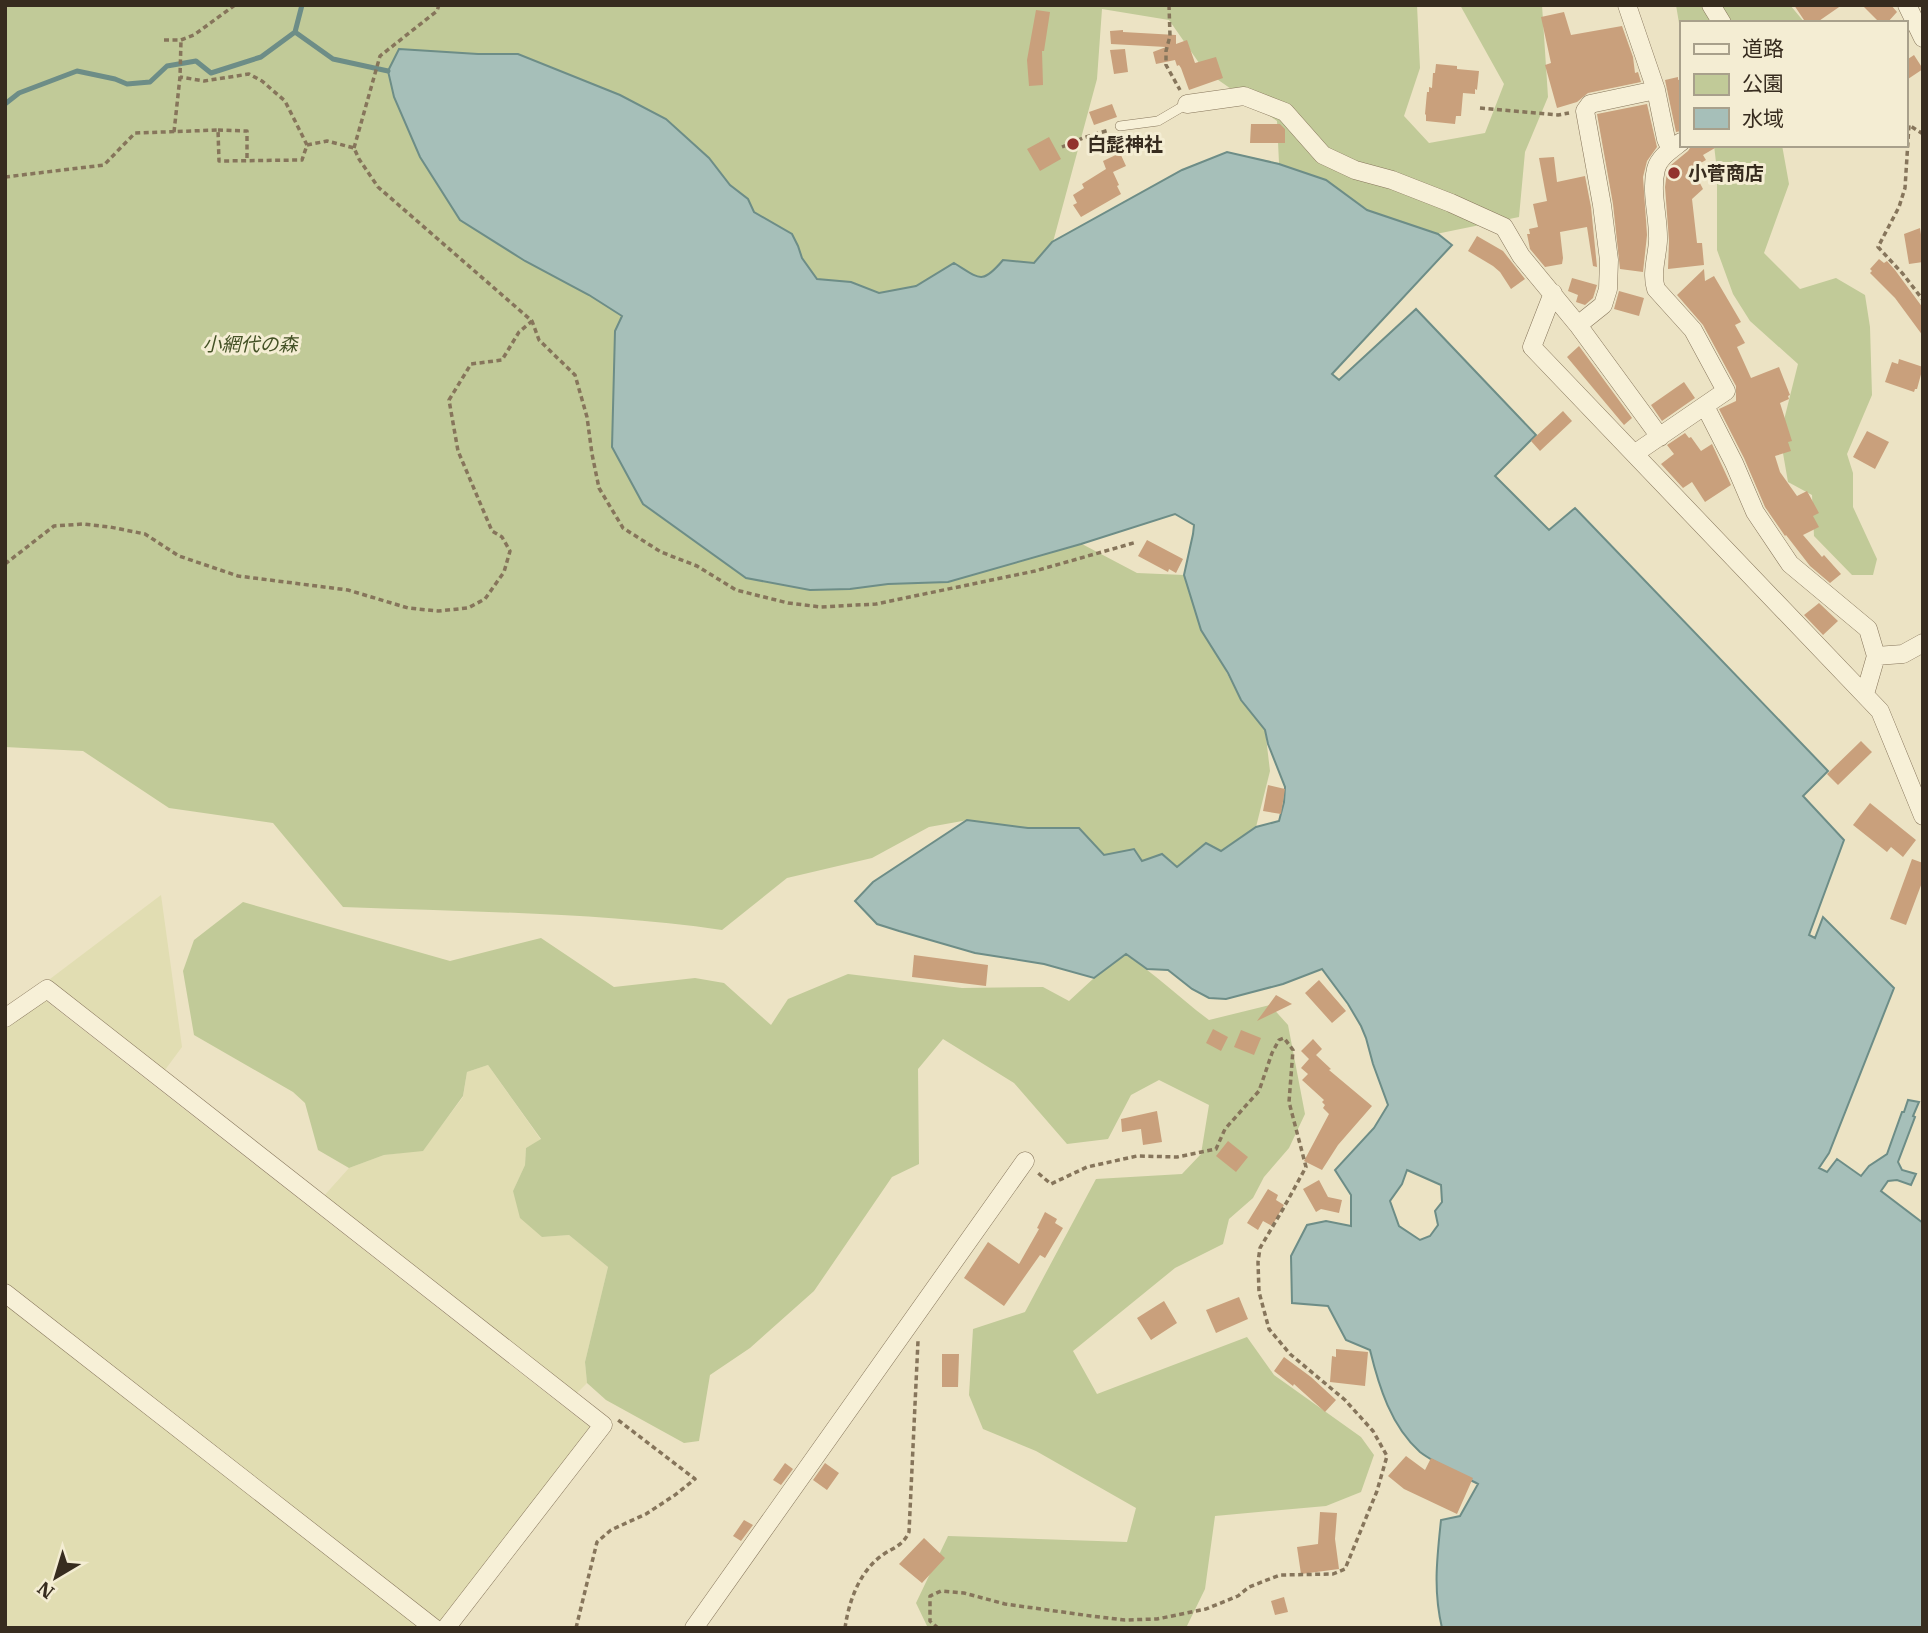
<svg xmlns="http://www.w3.org/2000/svg" width="1928" height="1633" font-family="'IBM Plex Serif','Noto Sans JP',serif">
	<rect width="100%" height="100%" fill="#ece3c4"/>
	<path fill="#e1ddb2" d="M161 895 182 1047 162 1074 46 982Z
		M45 1000 591 1428 435 1628H5V1029Z
		M488 1065 541 1140 526 1148 525 1165 513 1191 542 1237 569 1235 608 1267 585 1362 587 1383 574 1396 323 1197 349 1168 384 1155 423 1150 463 1097 467 1072Z"/>
	<path fill="#c1ca98" fill-rule="evenodd" d="M5 5H1417L1420 68 1404 116 1429 143 1485 133 1504 84 1460 5H1542L1548 97 1525 152 1519 217 1353 251 1082 544 1137 573 1184 575 1201 630 1221 662 1241 700 1265 729 1270 771 1256 827 1221 851 1206 843 1177 867 1142 862 1134 849 1104 855 1079 828H1028L968 820 929 827 872 858 787 878 722 930C597 912 469 912 343 907L273 823 169 808 83 751 5 747ZM1102 9 1169 20 1204 70 1277 121 1279 163 1227 152 1182 170 1053 242 1097 79Z
		M1676 5H1790L1805 23H1681V35Z
		M1714 145H1782L1789 184 1764 253 1800 289 1836 278 1865 295 1870 327 1872 395 1847 454 1853 473V507L1877 559 1873 575H1852L1814 536 1812 495 1788 482 1780 436 1798 364 1750 321 1733 294 1717 250V171Z
		M243 902 450 961 541 938 614 987 695 978 724 983 771 1025 788 999 848 974 962 988 1043 987 1069 1001 1094 978 1125 954C1155 974 1181 999 1209 1020L1270 1005 1288 1025 1305 1114 1289 1148 1264 1177 1253 1198 1229 1219 1223 1244 1175 1268 1073 1351 1097 1394 1247 1337 1274 1375 1361 1437 1374 1455 1361 1492 1326 1506 1215 1516 1205 1589 1186 1628H928L916 1603 948 1536 1127 1542 1136 1508 1036 1451 983 1429 969 1395 973 1329 1025 1312 1096 1179 1182 1174 1201 1154 1209 1105 1159 1080 1131 1095 1108 1139 1067 1144 1014 1083 943 1039 918 1069 919 1164 892 1177 814 1291 750 1348 710 1375 699 1441 684 1443 606 1400 587 1383 585 1362 608 1267 569 1235 542 1237 520 1218 513 1191 525 1165 526 1148 541 1139 488 1065 467 1072 463 1096 423 1151 384 1155 349 1168 318 1150 305 1103 293 1092 194 1035 183 971 194 940Z"/>
	<path fill="#a6bfb9" stroke="#6d8d87" stroke-width="2" fill-rule="evenodd" d="M399 49 478 54H518L620 95 666 119 709 158 730 185 748 199 754 212 792 234 798 246 802 258 817 279 851 282 879 293 916 286 954 263C980 279 982 285 1003 260L1034 263 1052 242 1182 170 1227 152 1279 164 1326 180 1367 210 1438 234 1452 245 1332 374 1339 380 1416 309 1536 435 1495 476 1549 530 1575 508 1828 771 1803 796 1844 840 1809 935 1815 938 1823 917 1894 988 1829 1153 1819 1168 1827 1172 1837 1159 1861 1176 1869 1166 1887 1154 1902 1112H1904L1908 1100 1919 1102 1913 1116 1915 1117 1898 1162 1902 1170 1916 1174 1911 1185 1897 1180 1888 1181 1881 1191 1923 1223V1628H1442C1433 1590 1437 1558 1441 1520L1460 1516 1478 1484C1461 1475 1434 1463 1420 1452 1391 1426 1379 1387 1370 1350L1346 1340 1328 1306 1292 1303 1291 1256 1307 1225 1326 1221 1351 1226V1195L1335 1170 1374 1128 1388 1105 1373 1064 1366 1038 1361 1026 1348 1004 1322 969 1283 984 1226 999 1209 998 1192 989 1168 970 1147 969 1126 954 1094 978 1044 964 975 953 899 931 877 924 855 901 873 882 967 820 1028 828H1079L1104 855 1134 849 1142 861 1162 854 1177 867 1206 843 1221 851 1256 827 1279 821 1284 802 1285 787 1268 744 1265 730 1241 700 1228 673 1201 630 1184 575 1193 534 1194 525 1175 514 1081 544 948 582 888 584 850 589 810 590 746 578 643 504 612 447 615 331 622 316 589 295 525 261 460 220 420 157 394 97 388 71ZM1407 1170 1441 1185 1442 1202 1435 1211 1438 1225 1430 1236 1420 1240 1399 1226 1390 1201 1402 1184Z"/>
	<g fill="none" stroke-linecap="round" stroke-linejoin="round">
		<path stroke="#6d8d87" stroke-width="5" d="M295 32 302 5
			M5 104 19 93 77 71 115 79 127 84 150 82 167 66 196 61 211 73 261 57 295 32 333 59 388 71"/>
	</g>
	<path fill="#c9a07c" d="M1794 5H1842L1816 23H1806Z
		M1862 5H1891L1897 12 1887 23H1880Z
		M1036 10 1050 12 1044 51H1042L1043 85 1029 86 1027 60Z
		M1564 12 1571 35 1622 26 1633 57 1635 73 1638 72 1641 82 1588 93 1577 102 1557 108 1545 65 1551 63 1541 17Z
		M1123 30V32L1176 35V44L1187 40 1195 63 1216 57 1223 78 1189 90 1181 68 1179 65 1177 66 1175 60 1156 64 1153 52 1166 47 1111 44 1110 31Z
		M1125 49 1128 72 1114 74 1110 50Z
		M1914 55 1923 69 1905 81V61Z
		M1436 64 1457 66V69L1479 71 1477 90 1475 89V94L1463 93 1461 116H1456L1455 124 1426 121V115L1425 114 1427 92H1429V87L1432 88 1433 73H1435Z
		M1678 77V80L1681 79V131L1676 132 1665 80Z
		M1112 104 1117 117 1094 125 1089 112Z
		M1647 104 1657 147 1647 161 1643 177 1647 235 1643 272 1620 269 1613 204 1597 114Z
		M1251 124H1280L1285 129V143H1250Z
		M1049 137 1061 159 1040 171 1027 149Z
		M1692 145H1720L1703 155 1706 160 1692 168 1703 189 1692 199 1697 243H1702L1704 265 1668 269 1669 241 1665 187 1667 172 1671 165 1688 151Z
		M1120 153 1126 166 1113 172 1119 185 1117 186 1121 194 1081 217 1073 205 1077 203 1073 195 1084 188 1082 184 1106 169 1103 161Z
		M1554 157 1557 182 1585 176 1591 207 1597 267 1593 266 1587 227 1560 232 1563 258 1562 264 1545 267 1530 249 1527 234H1530L1529 229 1538 227 1533 204 1547 201 1539 158Z
		M1920 228 1923 247V262L1909 264 1904 234Z
		M1477 236 1503 251 1525 279 1511 289 1500 272 1493 266 1468 251Z
		M1879 259 1884 263 1887 261 1895 270 1923 308V336L1895 298 1870 273 1872 271 1870 269Z
		M1704 269 1705 281 1714 276 1741 322 1735 325 1745 343 1737 347 1751 378 1779 367 1790 395 1788 396 1789 399 1780 403 1792 441 1788 442 1791 451 1775 456 1780 472 1797 496 1807 491 1819 513 1813 516 1819 527 1803 535 1822 557 1824 555 1841 574 1830 583 1810 566 1786 535 1785 536 1765 507 1744 458 1719 409 1736 401V386L1703 325 1677 295Z
		M1572 278 1597 285 1593 298 1585 305 1576 302 1578 295 1568 291Z
		M1619 291 1644 298 1639 316 1614 309Z
		M1579 346 1632 418 1624 425 1567 357Z
		M1899 359 1923 367 1917 389H1915L1914 392 1885 382 1892 362 1898 364Z
		M1684 382 1695 398 1662 421 1651 405Z
		M1563 411 1572 421 1540 451 1531 441Z
		M1867 431 1889 442 1875 469 1853 457Z
		M1685 433 1689 438 1691 437 1701 451 1712 444 1731 485 1705 502 1692 482 1683 488 1661 464 1674 454 1667 445Z
		M1147 540 1183 559 1176 573 1169 569 1168 572 1138 556Z
		M1819 603 1838 621 1823 635 1804 615Z
		M1861 741 1872 752 1838 785 1827 774Z
		M1268 785 1285 789 1281 814 1263 811Z
		M1870 803 1916 840 1903 857 1891 847 1887 852 1853 825Z
		M1912 859 1923 863V880L1906 925 1890 919Z
		M914 955 988 965 986 986 912 977Z
		M1319 980 1346 1011 1332 1023 1305 993Z
		M1276 995 1292 1004 1257 1021Z
		M1213 1029 1228 1037 1221 1051 1206 1043Z
		M1241 1030 1261 1038 1254 1055 1234 1047Z
		M1313 1039 1322 1049 1316 1055 1331 1069 1329 1070 1372 1106 1338 1145 1322 1170 1304 1161 1329 1114 1323 1108 1325 1105 1322 1102 1324 1100 1302 1080 1308 1074 1301 1068 1309 1059 1301 1051Z
		M1157 1111 1162 1142 1143 1145 1141 1129 1122 1132 1121 1119Z
		M1228 1141 1248 1157 1236 1172 1216 1156Z
		M1319 1180 1328 1197 1342 1200 1339 1213 1321 1209 1316 1212 1303 1189Z
		M1268 1189 1278 1195 1276 1200 1284 1205 1272 1226 1263 1221 1258 1230 1247 1223Z
		M1045 1212 1057 1219 1055 1223 1063 1228 1045 1258 1040 1255 1004 1306 964 1278 988 1242 1019 1264 1039 1229 1037 1228Z
		M1239 1297 1248 1319 1216 1333 1206 1310Z
		M1164 1301 1177 1323 1151 1340 1137 1318Z
		M1336 1349 1368 1352 1365 1386 1330 1382 1332 1356 1336 1357Z
		M942 1354H959L958 1387H942Z
		M1284 1357 1311 1377 1336 1400 1325 1412 1294 1384 1293 1386 1274 1371Z
		M1406 1456 1425 1470 1431 1458 1473 1478 1457 1514 1404 1489 1388 1476Z
		M785 1463 793 1469 781 1485 773 1480Z
		M825 1463 839 1473 827 1490 813 1480Z
		M1320 1512 1337 1513 1335 1539 1339 1569 1301 1574 1297 1547 1318 1544Z
		M744 1520 753 1525 741 1541 733 1536Z
		M924 1538 945 1558 922 1583 899 1564Z
		M1284 1597 1288 1612 1275 1615 1271 1601Z"/>
	<g fill="none" stroke-linecap="round" stroke-linejoin="round">
		<g stroke="#86755b" stroke-width="10">
			<path id="lane" d="M1120 126 1158 121 1187 104"/>
		</g>
		<g stroke="#86755b" stroke-width="19">
			<path id="street" d="M1627 5 1656 90 1666 139 1671 150
				M1711 5 1722 23
				M1907 5 1923 38
				M1187 104 1244 96 1285 112 1323 155 1355 170 1392 180 1451 203 1504 227 1521 256 1578 325 1603 305 1608 289 1609 260 1602 205 1585 111 1590 104 1656 90
				M1553 293 1532 347 1880 711 1923 816
				M1578 325 1660 437
				M1705 406 1734 463 1755 512 1790 564 1868 629 1876 656 1865 694
				M1634 454 1726 391 1693 330 1656 289C1651 274 1657 257 1658 241 1659 218 1650 192 1656 169 1659 157 1672 149 1681 142
				M1876 656 1903 654 1923 643
				M5 1018 47 989 603 1425 446 1628
				M5 1293 434 1628
				M694 1628 1025 1161"/>
		</g>
		<path stroke="#86755b" stroke-width="3.5" stroke-dasharray="5 3.5" stroke-linecap="butt" d="M1169 5 1170 36 1166 51V65L1180 90
			M164 40H181L194 35 235 5
			M1480 108 1558 115 1569 113
			M218 130 247 131V160
			M174 132 180 77 181 40
			M1923 134 1909 125 1905 188 1899 207 1878 247 1903 274 1923 300
			M307 145 327 141 354 148 359 159 378 187 532 321 539 340 575 375 587 417 592 454 599 488 623 528 661 552 697 566 736 590 788 603 821 607 876 604 1035 571 1137 542
			M1062 147 1083 138 1109 130
			M354 148 380 56 437 11 439 5
			M5 177 104 165 135 133 218 130 219 161 302 160 307 145 285 101 262 81 249 74 204 81 180 77
			M5 564 54 526 83 524 110 527 145 534 179 556 238 576 348 590 408 608 438 611 468 608 485 599 504 572 510 551 502 537 492 531 458 451 449 400 471 364 502 360 519 332 532 321
			M576 1628 597 1542 611 1530 646 1514 675 1495 695 1479 618 1420
			M845 1628C849 1600 860 1570 884 1554 895 1547 903 1545 909 1532L918 1341
			M938 1628 930 1621V1596L941 1591 964 1593 1005 1604 1091 1616 1125 1620 1157 1619 1206 1609 1238 1596 1249 1587 1280 1575 1333 1574 1345 1569 1377 1491 1387 1456 1373 1431 1345 1400 1290 1354 1269 1329 1259 1292 1258 1262 1260 1248 1283 1209 1306 1167 1289 1102 1293 1050 1284 1038 1279 1040 1272 1053 1259 1091 1225 1129 1216 1149 1177 1157 1137 1156 1087 1167 1051 1184 1038 1173"/>
		<use href="#lane" stroke="#f7f0d7" stroke-width="9"/>
		<use href="#street" stroke="#f7f0d7" stroke-width="18"/>
	</g>
	<g fill="#92332e" stroke="#f4edd3" stroke-width="2.5">
		<circle cx="1073" cy="144" r="7"/>
		<circle cx="1674" cy="173" r="7"/>
	</g>
	<g text-anchor="middle" dominant-baseline="central" stroke-width="6" stroke-linejoin="round" paint-order="stroke">
		<g font-size="19" font-weight="bold" fill="#372c1f" stroke="#f4edd3" text-anchor="start">
			<text x="1087" y="144">白髭神社</text>
			<text x="1688" y="173">小菅商店</text>
		</g>
		<g font-size="19" font-style="italic" fill="#445226" stroke="#f4edd3">
			<text x="250" y="344">小網代の森</text>
		</g>
	</g>
	<rect width="1928" height="1633" fill="none" stroke="#372c1f" stroke-width="14"/>
	<rect x="1680" y="21" width="228" height="126" fill="#f4edd3" stroke="#a8a08b" stroke-width="2"/>
	<rect x="1694" y="44" width="35" height="10" fill="#f7f0d7" stroke="#a8a08b" stroke-width="2"/>
	<text x="1742" y="56" font-size="21" fill="#372c1f">道路</text>
	<rect x="1694" y="74" width="35" height="21" fill="#c1ca98" stroke="#a8a08b" stroke-width="2"/>
	<text x="1742" y="91" font-size="21" fill="#372c1f">公園</text>
	<rect x="1694" y="108" width="35" height="21" fill="#a6bfb9" stroke="#a8a08b" stroke-width="2"/>
	<text x="1742" y="126" font-size="21" fill="#372c1f">水域</text>
	<g transform="translate(56 1577) rotate(218)" stroke="#f4edd3" stroke-width="5" paint-order="stroke">
	<path d="M0-5L12 26L0 18L-12 26Z" fill="#372c1f"/>
	<text y="-10" font-size="19" font-weight="bold" text-anchor="middle" fill="#372c1f">N</text>
	</g>
</svg>
